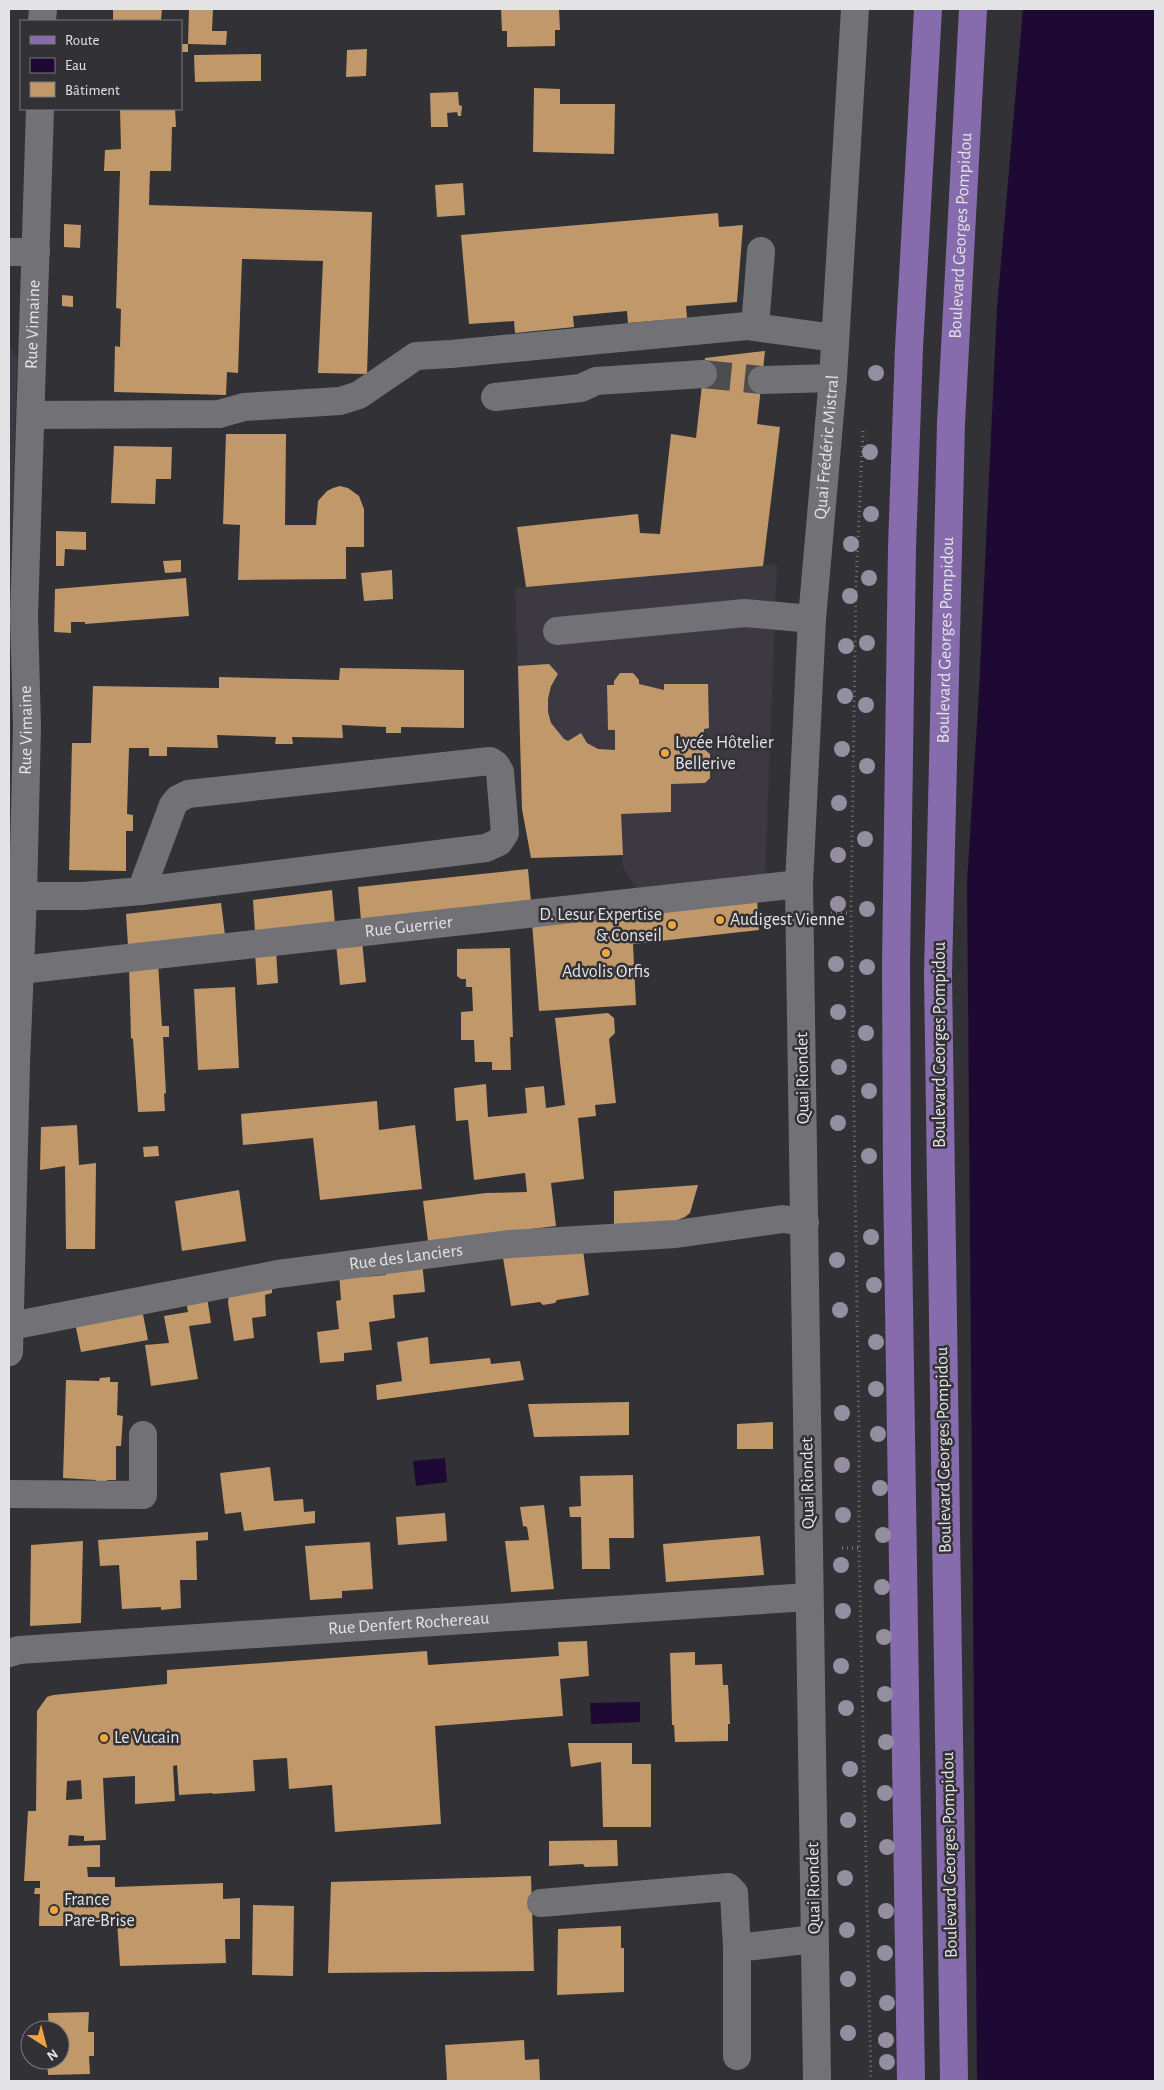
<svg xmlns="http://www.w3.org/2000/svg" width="1164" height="2090" font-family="'Alegreya Sans',sans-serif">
	<rect width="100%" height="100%" fill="#323135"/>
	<path fill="#3d3943" d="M9 345 17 358 9 623Z
		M777 564 765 877 637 890 622 865V855L531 858 522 809 515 588Z"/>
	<path fill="#1e0934" d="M1023 9H1155V2081H977L967 883 979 691 997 308Z
		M445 1458 447 1482 416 1486 413 1461Z
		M640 1702V1722L591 1724 590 1703Z"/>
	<path fill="#c19869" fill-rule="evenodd" d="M113 9H162L161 20 113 21Z
		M189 9H213L212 31H227L226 45 188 44V52H181V44H188Z
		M501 9H559L560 30H555V46L507 47V31H502Z
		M367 49 366 76 346 77 347 50Z
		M261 54V81L195 82 194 55Z
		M534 88 560 89V104H615L614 154 533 152Z
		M458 92 459 105 462 106 461 116H458L457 112 447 113 448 127H431L430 93Z
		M120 109H175L176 127H172L171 171H150L149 205 372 212 367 374 318 373 323 261 242 259 238 373 227 372 226 395 114 392 115 346 120 347 121 309 116 308 120 171H104L105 150 121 149Z
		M463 183 465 215 437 217 435 185Z
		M718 213 719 227 743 225 737 302 686 306 687 318 628 323 627 311 573 316 574 327 515 333 514 321 469 324 461 235Z
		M64 224 81 225 80 248 64 247Z
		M62 295 73 296V307L62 306Z
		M765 351 757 424 780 427 763 566 526 587 517 527 638 514 640 533 660 534 671 434 696 438 705 358Z
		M226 434H286L285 525H316L318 501 327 491 333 488 340 486 348 488 359 496 364 509V547H346V579L238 580 240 525 223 524Z
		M114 446 172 447 171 479H156L155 504 111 503Z
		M56 531 86 532V550L65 549 64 566H56Z
		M181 560V572L165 573 163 561Z
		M392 570 393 599 364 601 361 573Z
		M186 578 189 616 85 624V622H71V633L54 632 55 589Z
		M549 664 558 674 551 686 548 699V712L551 723 564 739 568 741 581 733 587 743 598 749 615 750V730H608L607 685H614V681L620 673H633L639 680V684L664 690V684H708L709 728 704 729V749L710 754V778L705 783 671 784V812L621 814 623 855 531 858 522 809 518 666Z
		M340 668 464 670V728L401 727V733H386V727L342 725 343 738 292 737 293 744H275L276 737 217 735 218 748 167 747V756H149V748H129L127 814 133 815V831H126V871L69 870 72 743H91L93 686 219 688V677L339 680Z
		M528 869 531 902 361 920 358 887Z
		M332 890 335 924 255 932 253 900Z
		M757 899 759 930 633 944 636 1005 539 1011 532 923Z
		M221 903 225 935 128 946 126 914Z
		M362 940 366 982 340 985 336 943Z
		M510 948 513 1037H510L511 1070H492V1062H475L474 1040H461V1012L473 1011 472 987H466V979H461L457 976V949Z
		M276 950 278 983 257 985 255 952Z
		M158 962 162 1026H169V1037H163L166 1093 164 1094 165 1111 138 1112 133 1039 131 1038 129 966Z
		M235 987 239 1068 198 1070 194 989Z
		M608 1013 614 1018 615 1033 609 1039 616 1103 595 1105 596 1116 578 1118 584 1179 551 1183 556 1226 428 1241 423 1201 486 1193 527 1192 525 1173 474 1180 468 1120 456 1121 454 1088 486 1084 488 1117 527 1113 525 1088 544 1086 546 1108 565 1105 555 1018Z
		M377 1101 379 1130 415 1125 422 1189 320 1200 313 1138 243 1145 241 1114Z
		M77 1125 79 1165 96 1163 95 1249H66L65 1166 40 1170 41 1127Z
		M158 1146 159 1156 144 1157 143 1147Z
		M698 1185 690 1213 685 1217 675 1221 614 1227V1191Z
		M239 1190 246 1241 182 1251 175 1201Z
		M583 1250 589 1295 557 1300 555 1303 543 1305 540 1302 511 1306 503 1258Z
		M422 1261 425 1292 393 1295 395 1318 369 1322 372 1350 344 1353V1361L320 1363 317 1332 339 1329 336 1301 341 1300 339 1273 363 1270 364 1277 385 1275 390 1270Z
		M272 1285V1293L265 1295 266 1316 252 1318 254 1338 234 1341 228 1303 229 1293Z
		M207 1297 211 1323 189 1326 198 1379 151 1386 145 1345 169 1343 164 1316 188 1312 186 1301Z
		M142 1309 148 1340 81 1352 75 1323Z
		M428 1337 430 1364 490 1358 491 1364 520 1361 524 1380 377 1400 376 1385 402 1381 397 1342Z
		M110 1377V1382H118L117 1415 123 1416 121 1446H116V1480H107V1484H96V1480L63 1478 66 1380 99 1381 100 1378Z
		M629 1402V1435L534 1437 528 1404Z
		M773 1422V1449H737V1424Z
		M270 1467 274 1501 303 1499 304 1512 315 1511V1523L244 1531 241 1512 225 1514 220 1473Z
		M633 1475 634 1538H609L610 1569H582L581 1517H570L569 1507 581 1506 580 1476Z
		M544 1505 554 1589 511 1592 505 1541 529 1540 527 1527 523 1526 520 1507Z
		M445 1513 447 1541 398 1545 396 1517Z
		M208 1532V1540L196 1541 197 1580H180L181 1608 161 1610V1607L122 1609 119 1565 100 1566 98 1540Z
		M760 1536 764 1575 666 1582 663 1544Z
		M83 1541 81 1623 30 1626 31 1545Z
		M370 1542 373 1589 342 1591V1598L310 1600 305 1546Z
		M587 1641 589 1676 560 1679 563 1716 435 1726 441 1824 335 1832 332 1785 289 1789 287 1758 253 1760 255 1791 212 1794 213 1793 179 1795 177 1765 173 1766 175 1801 135 1804V1776L103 1778 106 1840 84 1841V1836L69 1835 68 1846 100 1845V1867H87L88 1877H115V1887L223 1883V1899L240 1898V1939H225L226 1963 120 1966 117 1921 69 1922V1926H39L40 1894H34L35 1888H40V1881H24L28 1811H36L37 1711 47 1697 53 1695 167 1684V1670L427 1651 428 1665 559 1656 558 1642ZM81 1780 82 1799 66 1800 67 1781Z
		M695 1652V1665L722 1664 723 1685H728L730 1724H728V1741L675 1742 674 1725H672L670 1653Z
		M568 1743H632V1764H651V1827H603L601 1762 571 1767Z
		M617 1840 618 1866 585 1867 583 1864 549 1866V1841Z
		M531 1876 534 1971 328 1973 331 1882Z
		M253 1905 294 1906 293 1976 252 1975Z
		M621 1926V1948H624V1992L557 1995 558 1929Z
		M89 2012 88 2032H94V2056H89L90 2074 48 2075 47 2060H60V2030H49L48 2013Z
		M524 2040 525 2060 539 2059 540 2081H447L445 2045Z"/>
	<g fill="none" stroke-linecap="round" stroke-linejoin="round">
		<path stroke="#4d4c4f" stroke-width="28" stroke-dasharray="28 14" stroke-linecap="butt" d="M703 374 762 380"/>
		<path stroke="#78777a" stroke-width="3" stroke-dasharray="1 4" stroke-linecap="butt" d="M863 431 856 582 851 913 859 1441V1548L871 2081
			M831 913H851
			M842 1548H859"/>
		<g stroke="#727176" stroke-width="28">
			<path d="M42 21 43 9"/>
			<path d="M9 252H36"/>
			<path d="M755 327 761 251"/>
			<path d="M762 380 833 378"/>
			<path d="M495 397 581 388 596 381 703 374"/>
			<path d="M31 415 219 414 244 407 340 401 359 395 416 356 451 354 747 326 835 338"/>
			<path d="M557 631 745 613 812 619"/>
			<path d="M23 896H83L141 891 486 848 499 842 505 833 500 772 496 765 490 761 188 794 178 799 173 805 141 891"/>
			<path id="s1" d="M20 970 799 884"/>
			<path id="s2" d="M11 1326 278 1274 510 1244 676 1234 783 1219 805 1222"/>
			<path id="s3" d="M9 1352 16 1063 23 896 27 727 24 616 40 109"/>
			<path d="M9 1494 143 1495V1435"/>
			<path id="s4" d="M9 1653 19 1650 808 1597"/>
			<path d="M541 1903 728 1887 734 1893 737 1948V2056"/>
			<path d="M737 1948 814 1939"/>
			<path id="s5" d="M817 2081 799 884 812 619 833 378 855 9"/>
		</g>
		<g stroke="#866cac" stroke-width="28">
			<path d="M911 2081 897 1176 896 965 902 547 909 348 928 9"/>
			<path id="s6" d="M954 2081 938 974 951 423 973 9"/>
		</g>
	</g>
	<g fill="#948ea1">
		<circle cx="876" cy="373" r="8"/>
		<circle cx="870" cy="452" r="8"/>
		<circle cx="871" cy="514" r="8"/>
		<circle cx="851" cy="544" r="8"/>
		<circle cx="869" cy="578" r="8"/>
		<circle cx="850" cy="596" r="8"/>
		<circle cx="867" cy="643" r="8"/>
		<circle cx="846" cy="646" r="8"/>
		<circle cx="845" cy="696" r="8"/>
		<circle cx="866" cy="705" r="8"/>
		<circle cx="842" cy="749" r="8"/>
		<circle cx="867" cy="766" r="8"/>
		<circle cx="839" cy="803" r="8"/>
		<circle cx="865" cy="839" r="8"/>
		<circle cx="838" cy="855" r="8"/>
		<circle cx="838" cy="904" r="8"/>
		<circle cx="867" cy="909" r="8"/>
		<circle cx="836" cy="964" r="8"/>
		<circle cx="867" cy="967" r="8"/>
		<circle cx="838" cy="1012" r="8"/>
		<circle cx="866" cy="1033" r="8"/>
		<circle cx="839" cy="1067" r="8"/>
		<circle cx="869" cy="1091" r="8"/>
		<circle cx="838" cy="1123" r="8"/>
		<circle cx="869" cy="1156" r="8"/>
		<circle cx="871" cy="1237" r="8"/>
		<circle cx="837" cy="1260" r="8"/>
		<circle cx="874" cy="1285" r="8"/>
		<circle cx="840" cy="1310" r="8"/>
		<circle cx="876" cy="1342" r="8"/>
		<circle cx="876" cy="1389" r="8"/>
		<circle cx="842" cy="1413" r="8"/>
		<circle cx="878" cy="1434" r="8"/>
		<circle cx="842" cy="1465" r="8"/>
		<circle cx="880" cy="1488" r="8"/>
		<circle cx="843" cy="1515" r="8"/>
		<circle cx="883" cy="1535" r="8"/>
		<circle cx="841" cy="1565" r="8"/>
		<circle cx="882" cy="1587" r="8"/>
		<circle cx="843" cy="1611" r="8"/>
		<circle cx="884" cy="1637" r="8"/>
		<circle cx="841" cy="1666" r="8"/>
		<circle cx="885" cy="1694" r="8"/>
		<circle cx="846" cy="1708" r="8"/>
		<circle cx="886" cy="1742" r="8"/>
		<circle cx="850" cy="1769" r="8"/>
		<circle cx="885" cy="1793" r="8"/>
		<circle cx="848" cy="1820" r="8"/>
		<circle cx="887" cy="1847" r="8"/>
		<circle cx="845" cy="1878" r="8"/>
		<circle cx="886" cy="1911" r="8"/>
		<circle cx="847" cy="1930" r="8"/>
		<circle cx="885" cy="1953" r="8"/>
		<circle cx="848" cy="1979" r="8"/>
		<circle cx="887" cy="2003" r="8"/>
		<circle cx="848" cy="2033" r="8"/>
		<circle cx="886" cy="2040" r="8"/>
		<circle cx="887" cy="2062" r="8"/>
	</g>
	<g fill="#f1a540" stroke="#323135" stroke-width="2">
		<circle cx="665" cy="753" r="5"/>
		<circle cx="720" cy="920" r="5"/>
		<circle cx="672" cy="925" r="5"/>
		<circle cx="606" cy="953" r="5"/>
		<circle cx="104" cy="1738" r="5"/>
		<circle cx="54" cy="1910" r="5"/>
	</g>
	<g text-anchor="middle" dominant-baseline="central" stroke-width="5" stroke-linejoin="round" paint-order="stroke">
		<g font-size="18" fill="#e3e2e4" stroke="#323135">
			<text stroke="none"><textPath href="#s6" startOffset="1846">Boulevard Georges Pompidou</textPath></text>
			<text stroke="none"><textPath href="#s3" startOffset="1028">Rue Vimaine</textPath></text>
			<text stroke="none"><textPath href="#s5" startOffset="1635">Quai Frédéric Mistral</textPath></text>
			<text stroke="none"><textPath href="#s6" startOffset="1441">Boulevard Georges Pompidou</textPath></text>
			<text stroke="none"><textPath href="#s3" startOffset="622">Rue Vimaine</textPath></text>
			<text stroke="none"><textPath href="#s1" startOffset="391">Rue Guerrier</textPath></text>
			<text transform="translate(940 1045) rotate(-90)">Boulevard Georges Pompidou</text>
			<text transform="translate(803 1078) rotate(-91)">Quai Riondet</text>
			<text stroke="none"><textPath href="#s2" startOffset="401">Rue des Lanciers</textPath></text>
			<text transform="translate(944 1450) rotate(-91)">Boulevard Georges Pompidou</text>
			<text transform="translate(808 1483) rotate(-91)">Quai Riondet</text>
			<text stroke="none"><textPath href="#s4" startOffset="401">Rue Denfert Rochereau</textPath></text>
			<text transform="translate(950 1855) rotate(-91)">Boulevard Georges Pompidou</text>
			<text transform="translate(814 1888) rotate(-91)">Quai Riondet</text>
		</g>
		<g font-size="18" fill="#e3e2e4" stroke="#323135" text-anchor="start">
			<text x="675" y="743">Lycée Hôtelier<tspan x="675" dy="21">Bellerive</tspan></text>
			<text x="662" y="915" text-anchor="end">D. Lesur Expertise<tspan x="662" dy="21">&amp; Conseil</tspan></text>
			<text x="730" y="920">Audigest Vienne</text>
			<text x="606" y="972" text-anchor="middle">Advolis Orfis</text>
			<text x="114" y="1738">Le Vucain</text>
			<text x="64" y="1900">France<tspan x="64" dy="21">Pare-Brise</tspan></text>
		</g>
	</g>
	<rect width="1164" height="2090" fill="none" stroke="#e3e2e4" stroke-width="20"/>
	<rect x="20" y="20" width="162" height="90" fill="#323135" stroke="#79787b"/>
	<rect x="30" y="36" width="25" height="8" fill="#866cac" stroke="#79787b"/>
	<text x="65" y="45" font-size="15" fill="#e3e2e4">Route</text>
	<rect x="30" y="58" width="25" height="15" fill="#1e0934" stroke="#79787b"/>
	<text x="65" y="70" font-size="15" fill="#e3e2e4">Eau</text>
	<rect x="30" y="82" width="25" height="15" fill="#c19869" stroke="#79787b"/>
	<text x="65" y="95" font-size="15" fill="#e3e2e4">Bâtiment</text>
	<g transform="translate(45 2045) rotate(144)"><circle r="24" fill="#323135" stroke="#79787b"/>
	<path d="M0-4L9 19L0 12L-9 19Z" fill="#f1a540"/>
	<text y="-8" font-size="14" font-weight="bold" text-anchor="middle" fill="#e3e2e4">N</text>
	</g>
</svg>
